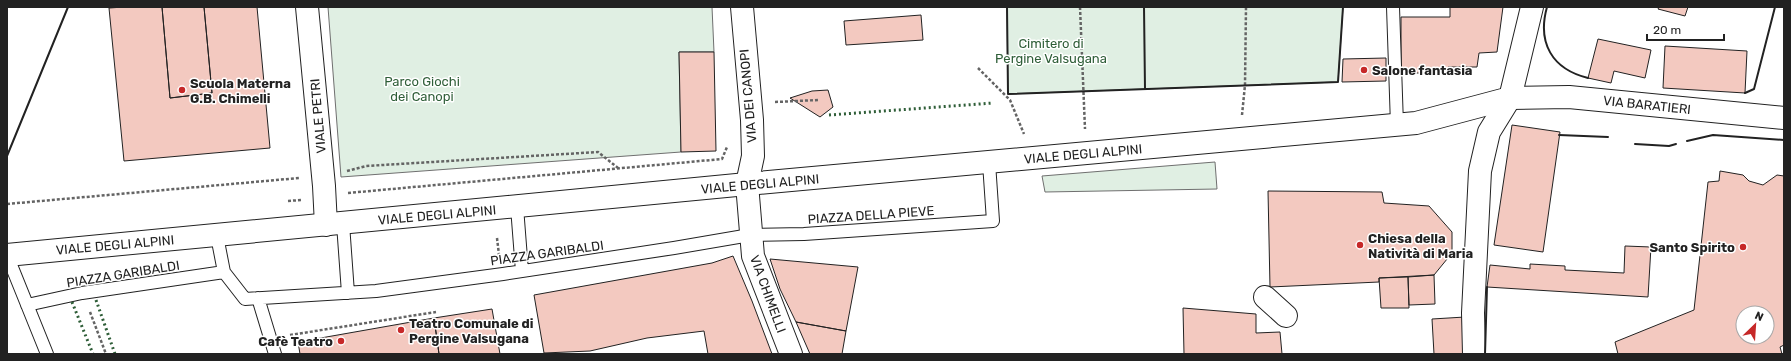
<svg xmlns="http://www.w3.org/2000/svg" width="1791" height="361" font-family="Rubik,sans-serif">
	<rect width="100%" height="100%" fill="#fff"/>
	<path fill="#e0efe3" stroke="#6f6f6f" d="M328 7H712L714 52H679L681 152 341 177Z
		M1007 7H1343L1338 82 1008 94Z
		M1215 162 1217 189 1045 192 1042 176Z"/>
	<path fill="#f3c9c0" stroke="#222" fill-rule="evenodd" d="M124 7H162L170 98 212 93 204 7H257L270 148 124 161 109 8Z
		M162 7H204L212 93 170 98Z
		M1450 7H1503L1497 52 1479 53 1477 67H1448V73H1401V17H1450Z
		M1659 7H1688L1685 16 1658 9Z
		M921 15 923 40 846 45 844 21Z
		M1598 39 1651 50 1645 78 1614 71 1611 83 1588 78Z
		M1665 46 1747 51 1745 93 1663 88Z
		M679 52H714L716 151 681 152Z
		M1386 58V81L1342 82 1343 59Z
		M828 90 833 107 820 117 790 98 812 91Z
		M1512 125 1560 132 1543 252 1494 245Z
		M1720 171 1743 175 1749 181 1763 185 1777 175 1784 176V345L1780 347 1782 354H1618L1615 342 1694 310 1708 182 1719 181ZM1743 313H1767V337H1743Z
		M1268 191 1382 192 1384 203 1429 206 1452 232V253L1434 275 1379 278V282L1270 287Z
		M1625 246 1651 247 1648 297 1487 287 1490 265 1530 269V264L1565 266V270L1624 273Z
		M733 256 752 301 772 354H708L704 331 647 338 590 351 544 353 534 295 712 263Z
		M770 259 858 267 846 331 796 322 780 289Z
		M1434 275 1435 304 1409 305 1408 277Z
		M1408 277 1409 308H1381L1379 278Z
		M1183 308 1256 314V333L1280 332 1282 354H1184Z
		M492 309 500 354H439L434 318Z
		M1465 317 1467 354H1434L1432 319Z
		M434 318 439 354H300L298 342Z
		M796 322 846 331 842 354H810Z"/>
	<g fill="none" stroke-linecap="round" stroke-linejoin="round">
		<g stroke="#222" stroke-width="14">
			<path id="lane" d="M1393 7 1397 125
				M517 207 522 271
				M343 224 348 293
				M7 255 47 354
				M224 272 245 299 376 291 503 274 674 248 750 235 804 234 993 221 989 163
				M258 298 275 354
				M27 305 82 293 224 272 217 236"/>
		</g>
		<g stroke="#222" stroke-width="24">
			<path id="street" d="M307 7 324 186 326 225
				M742 7 752 120 753 156 747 184 753 256 791 354
				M1265 297 1286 316
				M1474 354 1473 313 1480 171 1489 132 1510 98"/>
		</g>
		<g stroke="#222" stroke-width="24">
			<path id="secondary" d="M1510 98 1532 7
				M7 255 747 184 1416 123 1510 98 1569 97 1784 118"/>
		</g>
		<path stroke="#646464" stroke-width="2.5" stroke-dasharray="3 2" stroke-linecap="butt" d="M1080 7 1085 129
			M978 68 1010 100 1024 134
			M775 102 818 100
			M1242 115 1245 85 1246 7
			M347 171 366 166 598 152 618 168
			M348 193 722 159 727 147
			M288 201 301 200
			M7 204 299 178
			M497 238 499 255
			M90 312 106 354
			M290 335 436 312"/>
		<use href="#lane" stroke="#fff" stroke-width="12"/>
		<use href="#street" stroke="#fff" stroke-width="22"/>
		<use href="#secondary" stroke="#fff" stroke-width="22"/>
		<path stroke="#2f5e38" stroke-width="3" stroke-dasharray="2 3" stroke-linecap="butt" d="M829 115 993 103
			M96 300 115 354
			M72 302 93 354"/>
		<path stroke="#222" stroke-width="2" d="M1007 7 1008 94 1338 82 1343 7
			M1144 7 1145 89
			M1547 7C1537 43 1552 69 1588 78
			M1745 93 1754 89 1775 7
			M1559 135 1608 137
			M1687 141 1713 135 1784 140
			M1635 144 1669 146 1676 144
			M7 156 68 7
			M1485 354 1487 287"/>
	</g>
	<g fill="#c62828" stroke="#fff" stroke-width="1.5">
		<circle cx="1364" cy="70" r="4"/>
		<circle cx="182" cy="90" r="4"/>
		<circle cx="1360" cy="245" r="4"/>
		<circle cx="1743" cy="247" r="4"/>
		<circle cx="401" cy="330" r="4"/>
		<circle cx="341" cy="341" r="4"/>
	</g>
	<g text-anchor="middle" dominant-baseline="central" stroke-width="3" stroke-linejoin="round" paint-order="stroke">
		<g font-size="13" fill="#2f5e38" stroke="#fff">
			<text x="1051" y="43">Cimitero di<tspan x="1051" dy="15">Pergine Valsugana</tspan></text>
			<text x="422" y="81">Parco Giochi<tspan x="422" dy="15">dei Canopi</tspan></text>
		</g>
		<g font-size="13" font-weight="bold" fill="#222" stroke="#fff" text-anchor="start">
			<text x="1372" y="70">Salone fantasia</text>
			<text x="190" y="83">Scuola Materna<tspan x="190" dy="15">G.B. Chimelli</tspan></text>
			<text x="1368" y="238">Chiesa della<tspan x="1368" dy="15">Natività di Maria</tspan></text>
			<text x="1735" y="247" text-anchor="end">Santo Spirito</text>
			<text x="409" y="323">Teatro Comunale di<tspan x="409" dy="15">Pergine Valsugana</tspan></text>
			<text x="333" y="341" text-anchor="end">Cafè Teatro</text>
		</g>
		<g font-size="13" fill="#222" stroke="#fff">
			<text transform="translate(748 96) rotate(-95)">VIA DEI CANOPI</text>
			<text transform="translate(1647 105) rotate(6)">VIA BARATIERI</text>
			<text transform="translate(318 116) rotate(-95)">VIALE PETRI</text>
			<text transform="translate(1083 154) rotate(-5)">VIALE DEGLI ALPINI</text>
			<text transform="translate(760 184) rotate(-5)">VIALE DEGLI ALPINI</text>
			<text transform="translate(437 215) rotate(-5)">VIALE DEGLI ALPINI</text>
			<text transform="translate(871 215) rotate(-4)">PIAZZA DELLA PIEVE</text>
			<text transform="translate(115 245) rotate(-5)">VIALE DEGLI ALPINI</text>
			<text transform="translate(547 253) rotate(-8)">PIAZZA GARIBALDI</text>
			<text transform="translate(123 274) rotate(-9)">PIAZZA GARIBALDI</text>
			<text transform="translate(768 294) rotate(70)">VIA CHIMELLI</text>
		</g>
	</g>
	<rect width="1791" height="361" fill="none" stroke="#222222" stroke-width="16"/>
	<g transform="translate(1755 325) rotate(25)"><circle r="19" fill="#ffffff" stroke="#a7a7a7"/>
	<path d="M0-3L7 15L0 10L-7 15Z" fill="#c62828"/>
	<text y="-6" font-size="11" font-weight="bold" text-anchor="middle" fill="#222222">N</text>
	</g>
	<path d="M1647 34v6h77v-6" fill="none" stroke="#222222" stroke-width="2"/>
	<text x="1653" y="34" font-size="12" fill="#222222" stroke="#ffffff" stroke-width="3" paint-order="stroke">20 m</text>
</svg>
